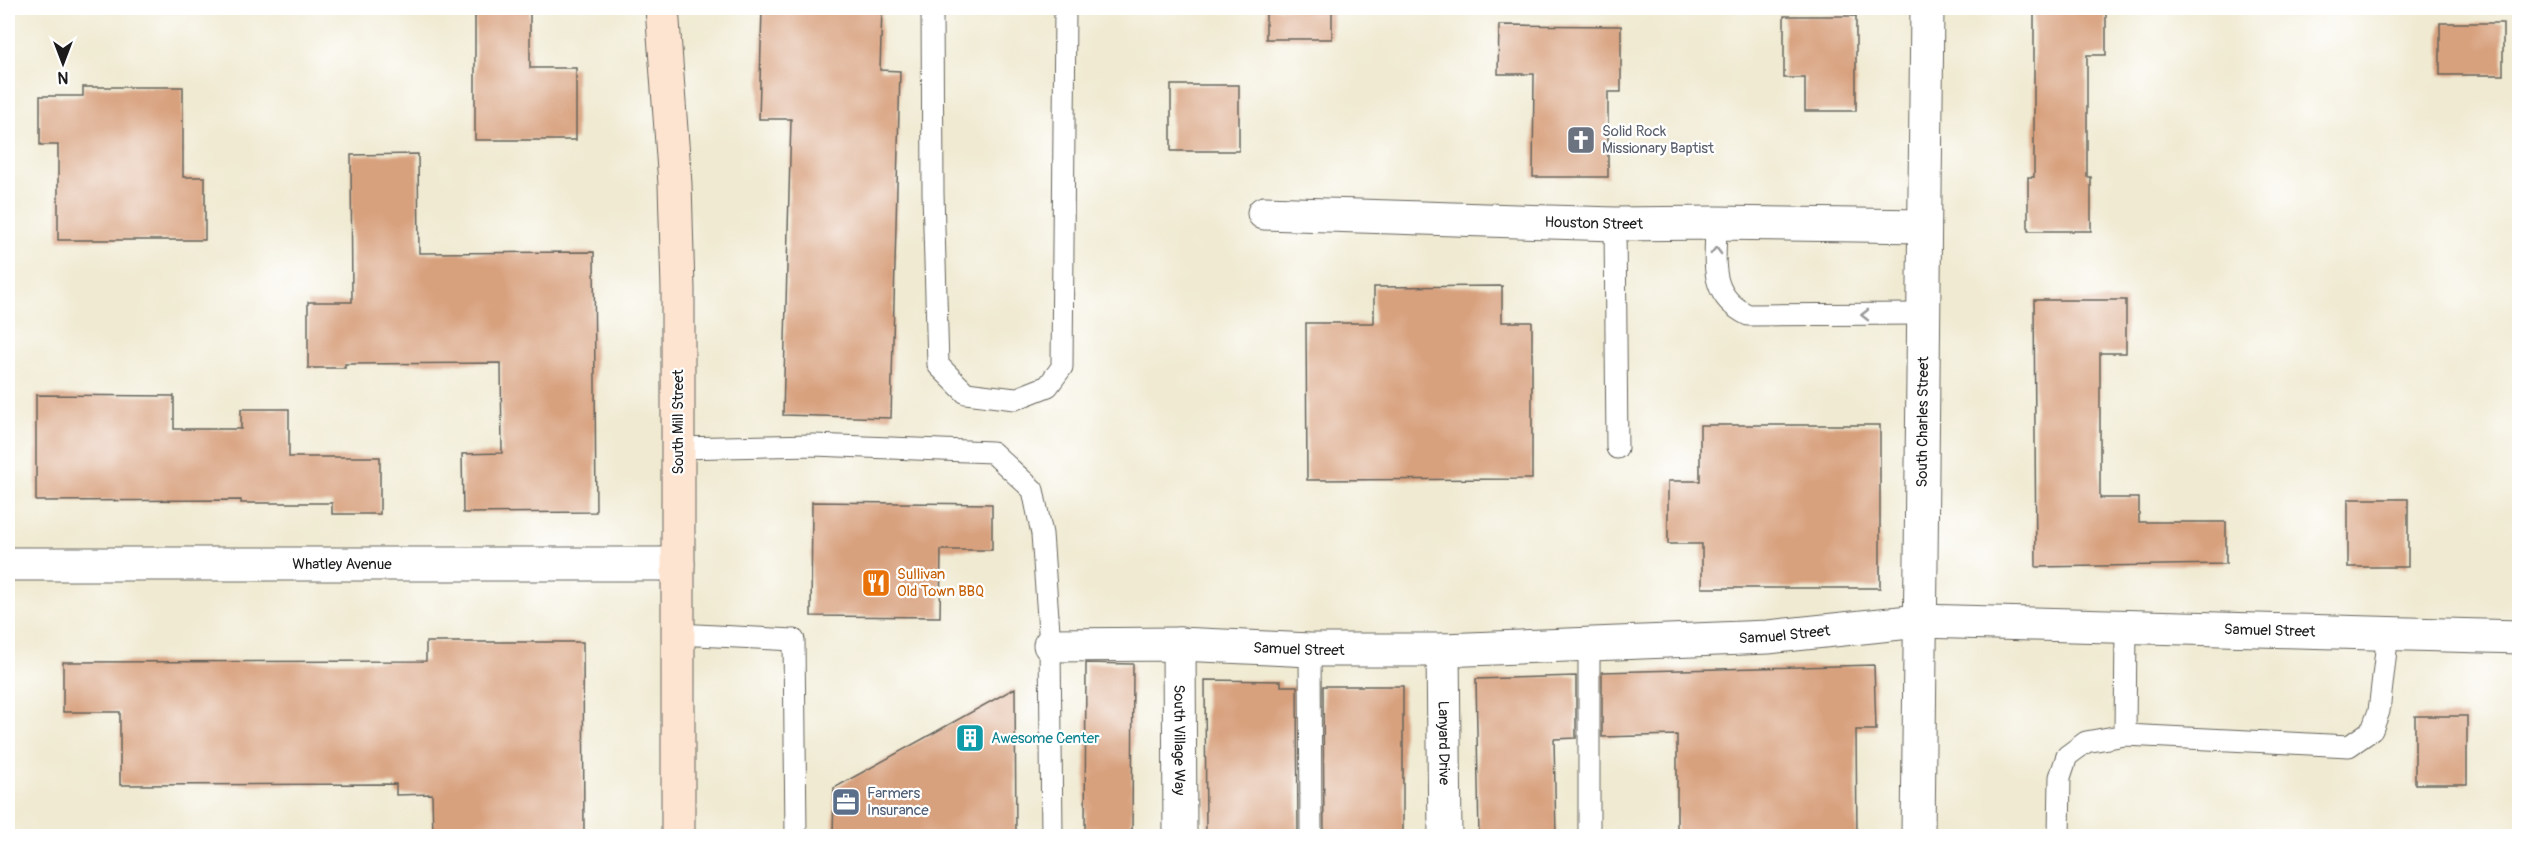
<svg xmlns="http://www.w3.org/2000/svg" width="2527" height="844" font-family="Pangolin,sans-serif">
	<rect width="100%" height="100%" fill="#fff"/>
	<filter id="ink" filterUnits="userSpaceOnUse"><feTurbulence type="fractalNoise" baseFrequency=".0167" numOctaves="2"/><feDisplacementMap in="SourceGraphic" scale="12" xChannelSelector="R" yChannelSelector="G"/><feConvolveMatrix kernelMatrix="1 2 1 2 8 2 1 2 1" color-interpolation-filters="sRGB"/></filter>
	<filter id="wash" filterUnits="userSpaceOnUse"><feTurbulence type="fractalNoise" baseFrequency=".008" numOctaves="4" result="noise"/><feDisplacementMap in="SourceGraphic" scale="24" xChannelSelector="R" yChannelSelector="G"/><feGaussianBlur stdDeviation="1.35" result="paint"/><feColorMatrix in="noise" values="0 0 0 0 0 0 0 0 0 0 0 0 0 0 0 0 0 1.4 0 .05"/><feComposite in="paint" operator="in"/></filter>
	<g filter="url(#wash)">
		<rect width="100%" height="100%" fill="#f0ead2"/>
		<g id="blocks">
			<path fill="#d8a17e" d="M475 8H530V68H576V140H475Z
				M762 8H882L880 70 900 71 891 418 783 415 791 119H759Z
				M1266 8H1332V39H1266Z
				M2034 8H2106V55H2087V177H2091V231H2028V177H2034Z
				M1784 16H1856V111H1805V78H1784Z
				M2440 23H2503V75H2440Z
				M1499 25 1621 26V92H1608V177H1533L1534 74H1498Z
				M1171 85H1239V151H1171Z
				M83 87H183V177H205V240H58V145H40V96H83Z
				M418 154 419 253 594 252 596 512 463 513 462 454 502 453 501 363 345 364V368H308V302H352L351 155Z
				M1502 286V322H1532V479L1307 480 1306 323H1374V287Z
				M2034 300H2126V353H2100V498H2139V522H2226V564L2036 567Z
				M36 395 174 396V429H241V409H289V457H380V514H332V503H241V500L36 501Z
				M1700 425H1880V588H1702V544H1668V481H1700Z
				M2348 499H2408V567H2348Z
				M812 502 992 504V550H941L940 617 811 616Z
				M426 642H583L584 837H433L432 794 396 795V784L120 785V712H63V662L426 661Z
				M1086 663 1133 664 1132 837H1085Z
				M1874 665 1876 730H1856L1857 837H1677V735L1602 737V672Z
				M1576 676V738L1554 739 1556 837H1479L1476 679Z
				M1205 680 1281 681V686H1297L1298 837H1206Z
				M1323 686H1403V837H1324Z
				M1015 688 1016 837H833L834 788Z
				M2415 716H2467V784H2415Z"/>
		</g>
	</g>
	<g filter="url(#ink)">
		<use href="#blocks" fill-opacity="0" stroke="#66645c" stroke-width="1.5"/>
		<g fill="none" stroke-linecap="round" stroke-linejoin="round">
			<g stroke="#66645c" stroke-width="23">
				<path id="lane" d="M932 8 933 193 938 365 966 393 1015 399 1048 386 1062 367 1065 8
					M1716 223C1716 261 1707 295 1748 315L1923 314
					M1615 224 1617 448
					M678 448 814 445 992 452 1033 490 1042 534 1050 645 1052 836
					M677 634 794 640 796 836
					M1589 645V836
					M1310 650 1311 836
					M2125 735 2126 626
					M2059 836 2060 777 2067 756 2086 742 2125 735 2349 746 2372 730 2379 711 2388 633"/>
			</g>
			<g stroke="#66645c" stroke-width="35">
				<g id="street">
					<path id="s1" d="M1264 213 1615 224 1716 223 1924 226"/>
					<path id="s2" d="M8 564H678"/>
					<path id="s3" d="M1179 644 1180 836"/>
					<path id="s4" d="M1050 645 1179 644 1310 650H1443L1768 637 1919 621 2520 637"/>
					<path id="s5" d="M1443 650 1445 836"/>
					<path id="s6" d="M1918 836 1927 8"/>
				</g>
			</g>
			<g stroke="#66645c" stroke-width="35">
				<path id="secondary" d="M662 8 675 184 678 289V836"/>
			</g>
			<use href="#lane" stroke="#fff" stroke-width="21"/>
			<use href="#street" stroke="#fff" stroke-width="33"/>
			<use href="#secondary" stroke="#fde4d1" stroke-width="33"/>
		</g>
		<defs><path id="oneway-chevron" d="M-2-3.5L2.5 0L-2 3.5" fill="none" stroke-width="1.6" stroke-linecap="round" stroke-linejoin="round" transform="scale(1.5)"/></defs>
		<g stroke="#999">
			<use href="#oneway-chevron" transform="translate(1716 251) rotate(-89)"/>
			<use href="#oneway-chevron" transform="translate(1865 315) rotate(180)"/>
		</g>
	</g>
	<defs>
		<g id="church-square" transform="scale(1.5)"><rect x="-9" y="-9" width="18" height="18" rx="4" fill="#6b7280" stroke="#fff"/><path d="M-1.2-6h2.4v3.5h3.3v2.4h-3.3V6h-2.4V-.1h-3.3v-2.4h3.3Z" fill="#fff"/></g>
		<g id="restaurant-square" transform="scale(1.5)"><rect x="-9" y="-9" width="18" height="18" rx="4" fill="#e8710a" stroke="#fff"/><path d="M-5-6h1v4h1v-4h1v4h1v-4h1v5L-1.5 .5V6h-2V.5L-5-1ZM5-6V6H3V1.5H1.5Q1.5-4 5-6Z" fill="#fff"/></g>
		<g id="building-square" transform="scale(1.5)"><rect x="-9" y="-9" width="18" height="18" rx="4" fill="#0f9aa8" stroke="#fff"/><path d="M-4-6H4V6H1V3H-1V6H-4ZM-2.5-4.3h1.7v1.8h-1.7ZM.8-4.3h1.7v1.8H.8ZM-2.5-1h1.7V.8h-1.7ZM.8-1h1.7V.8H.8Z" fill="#fff"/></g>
		<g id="office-square" transform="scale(1.5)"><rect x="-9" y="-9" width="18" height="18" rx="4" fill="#5c6f8a" stroke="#fff"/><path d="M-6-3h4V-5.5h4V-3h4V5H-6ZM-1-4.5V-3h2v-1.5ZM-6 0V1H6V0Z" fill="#fff"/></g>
	</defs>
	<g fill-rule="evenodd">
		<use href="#church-square" x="1581" y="140"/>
		<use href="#restaurant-square" x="876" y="583"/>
		<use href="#building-square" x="970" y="738"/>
		<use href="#office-square" x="846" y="802"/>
	</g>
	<g text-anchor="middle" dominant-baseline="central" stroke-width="4.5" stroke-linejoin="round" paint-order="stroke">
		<g font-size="15" fill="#5b616d" stroke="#fff" text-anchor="start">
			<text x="1602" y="131">Solid Rock<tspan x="1602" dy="17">Missionary Baptist</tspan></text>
		</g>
		<g font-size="15" fill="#1c1c1c" stroke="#fff">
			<text stroke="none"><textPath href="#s1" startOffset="330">Houston Street</textPath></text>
			<text transform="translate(678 422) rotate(-90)">South Mill Street</text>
			<text stroke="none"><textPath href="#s6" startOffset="414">South Charles Street</textPath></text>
			<text stroke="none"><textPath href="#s2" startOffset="334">Whatley Avenue</textPath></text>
			<text stroke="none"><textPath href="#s4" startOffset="1221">Samuel Street</textPath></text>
			<text stroke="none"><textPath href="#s4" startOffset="735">Samuel Street</textPath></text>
			<text stroke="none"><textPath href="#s4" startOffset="249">Samuel Street</textPath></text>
			<text stroke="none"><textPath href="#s3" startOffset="96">South Village Way</textPath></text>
			<text stroke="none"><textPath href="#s5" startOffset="93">Lanyard Drive</textPath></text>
		</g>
		<g font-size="15" fill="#c56008" stroke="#fff" text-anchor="start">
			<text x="897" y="574">Sullivan<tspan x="897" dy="17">Old Town BBQ</tspan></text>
		</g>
		<g font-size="15" fill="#0d838f" stroke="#fff" text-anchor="start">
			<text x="991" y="738">Awesome Center</text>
		</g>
		<g font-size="15" fill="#4e5e75" stroke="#fff" text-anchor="start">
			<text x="867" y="793">Farmers<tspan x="867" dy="17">Insurance</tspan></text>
		</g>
	</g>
	<rect width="2527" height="844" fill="none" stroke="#fff" stroke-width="30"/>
	<g transform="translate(63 63) rotate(180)" stroke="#ffffff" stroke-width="4.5" paint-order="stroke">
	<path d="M0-4.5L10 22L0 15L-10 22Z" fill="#1c1c1c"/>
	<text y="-9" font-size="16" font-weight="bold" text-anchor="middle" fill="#1c1c1c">N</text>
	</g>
</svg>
